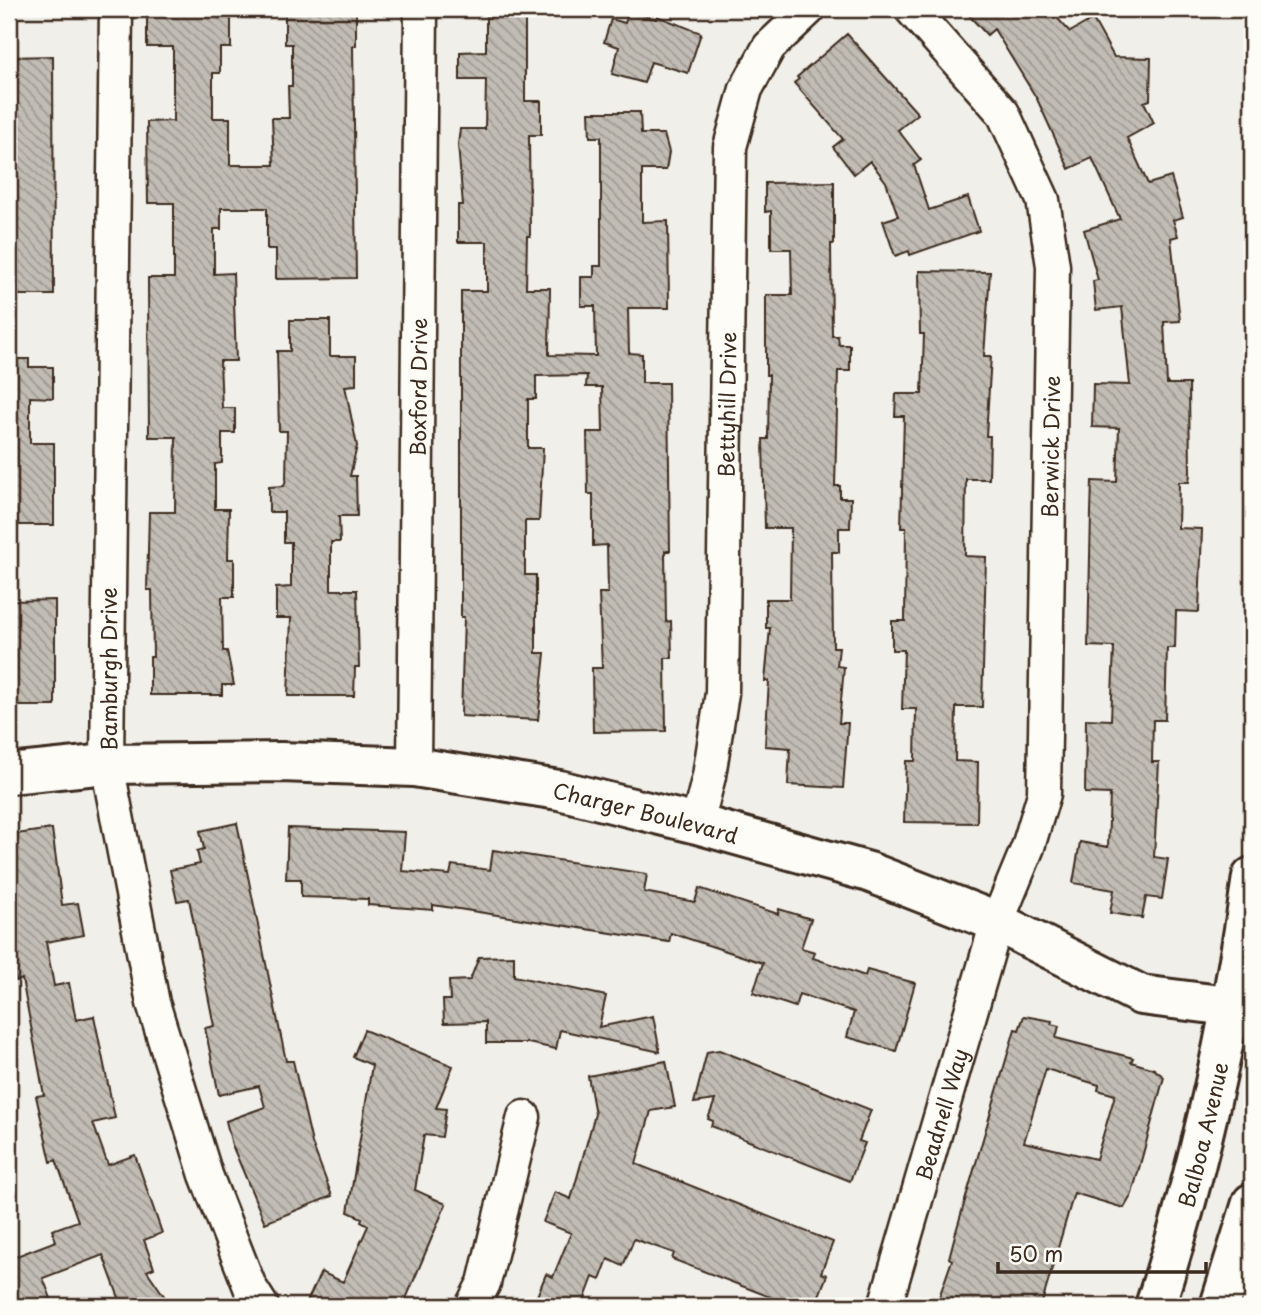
<svg xmlns="http://www.w3.org/2000/svg" width="1261" height="1315" font-family="'Playpen Sans',sans-serif">
	<defs>
		<pattern id="building-back-hatch" width="6" height="6" patternUnits="userSpaceOnUse" patternTransform="scale(1.75)"><rect width="6" height="6" fill="#c1bcb4"/><path d="M-1 5l2 2M0 0l6 6M5-1l2 2" fill="none" stroke="#9e9992"/></pattern>
	</defs>
	<rect width="100%" height="100%" fill="#f1efea"/>
	<filter id="ink" filterUnits="userSpaceOnUse"><feTurbulence type="fractalNoise" baseFrequency=".0143" numOctaves="2"/><feDisplacementMap in="SourceGraphic" scale="14" xChannelSelector="R" yChannelSelector="G"/><feConvolveMatrix kernelMatrix="1 2 1 2 8 2 1 2 1" color-interpolation-filters="sRGB"/></filter>
	<g filter="url(#ink)">
		<path fill="url(#building-back-hatch)" stroke="#3b2a1e" stroke-width="2" fill-rule="evenodd" d="M219 9V18H231V48H220V73H213V118H230V165H274L272 118H289L288 86H292V44H285V9H356V46H353L356 278 276 279V249H267V208H221V229H214V274L233 273 236 361H220L222 408H235V433H222V463L215 464V509H229L228 559H234V597H222L223 651H227L234 685H222V695H150V657H153L152 590H147L149 512H175L176 437H149L148 278H174V203H148L147 122 173 121V47H147V10Z
			M963 9H1049L1070 32 1093 19 1114 57 1151 58 1150 100 1144 102 1154 123 1127 138 1148 184 1171 177 1183 217 1173 220 1178 236 1171 238 1180 321 1164 322 1167 384H1189L1190 474 1189 482H1179L1178 528 1202 529 1199 612 1176 611 1175 648H1167L1165 720H1153L1152 762H1159L1154 857 1168 859 1162 899 1146 897 1142 918 1110 913 1114 890 1073 883 1080 842 1108 847 1110 794 1085 793 1086 719 1111 720 1114 647 1088 646 1091 512 1092 481 1117 482 1119 428 1092 427 1093 384 1130 385 1122 307 1096 310 1093 281 1098 280 1084 230 1120 219 1092 158 1069 169 1037 99 994 29 987 35Z
			M629 11 656 19 657 16 701 33 688 73 651 62 644 83 612 74 619 47 604 42 611 19 625 23Z
			M486 16H525V101H541V135H529L530 236H527L526 288H550L549 355 596 356 595 306H581V277H594V266H601V137H590L589 112H640L641 134H664L669 152 666 170H642V222L668 221 669 308H628L629 353 642 354V383H668L670 551H665L666 622 671 621 672 658H665L666 731 593 732 592 668H602L599 593H608L607 545 593 546V494H588L587 432H603L602 387H586L587 375 536 376V399H528V448H543L539 521H525V575H536V653H545L538 720 461 716 464 617H461V291H487V242H458V205H463L458 144 460 129H485L486 80H460V52L486 51Z
			M847 34 918 114 898 130 921 160 914 165 929 210 968 197 979 231 910 255 909 251 895 256 883 221 898 216 886 182 870 161 854 174 833 147 843 139 794 83 799 79 797 77Z
			M53 56 54 295H9V57Z
			M834 182V244H831L832 336H838L839 345H850V371H838L835 486H840V498H851L850 528H839V552H832L833 647H839L837 666 844 667 839 723H848L843 788 788 785 790 748 765 746 769 681H765L770 628H766V599H790L791 528H765L763 439H768L769 375H766V295H792L791 249H771V211L765 212V183Z
			M919 271 990 272 984 356H991L986 436H990L989 479H966L965 556 986 557 982 707H956L955 761 978 762 977 823 904 822 906 761H915L916 709H902L904 650H892V621H905L906 528H901L904 416H895L896 394H922L924 334H920Z
			M290 320H330V356H356V385L345 386 357 446 350 476H356L357 516H339L340 542H331V590H357L359 667H355L354 696H288L291 618H276V588L291 587V542H284V512H269V487L284 486 286 479 287 431H279L277 351H290Z
			M9 359H29V367H53V398L30 397V443H54V525H9Z
			M55 600V706H9V601Z
			M237 823 286 1061H293L312 1143 332 1196 265 1223 232 1145 226 1121 265 1107 259 1086 219 1095 205 1028 214 1026 189 899 177 901 170 870 200 864 197 851 204 849 200 831Z
			M288 828 405 832 402 871 450 875 452 865 490 870 493 850 647 874 644 892 695 902 699 888 778 914 779 909 811 919 801 948 815 952 813 958 865 976 867 970 915 983 896 1051 847 1037 854 1012 799 994 795 1007 753 993 763 963 671 933 669 942 433 905V910L368 905V899L301 897V879H286Z
			M52 829 62 905 78 903 84 935 46 942 54 986 69 983 76 1020 94 1016 115 1118 93 1123 108 1165 135 1155 162 1233 144 1240 154 1268 147 1271 171 1306H122L103 1255 43 1278 54 1306H9V1259L56 1241 52 1230 78 1221 56 1160 51 1162 36 1096 44 1095 22 979 16 981 9 941V835Z
			M514 956V976L606 996 599 1027 653 1016 660 1052 560 1030 556 1049 528 1043H486V1022L444 1023 443 1000H450L449 981 470 980 479 957Z
			M1024 1016 1052 1021 1051 1024 1059 1026 1056 1038 1133 1058 1131 1062 1154 1069 1164 1077 1132 1194 1124 1208 1074 1193 1041 1306H936L952 1260 949 1258 955 1235 1015 1029 1019 1030ZM1046 1069 1099 1085 1098 1090 1115 1095 1096 1159 1024 1142Z
			M364 1030 453 1066 436 1108 446 1109 442 1137 424 1135 415 1190 446 1204 403 1306H305L321 1272 343 1282 368 1226 361 1222 362 1218 348 1212 372 1065 353 1057Z
			M719 1050 871 1110 859 1141 865 1143 850 1181 711 1126 713 1121 708 1119 715 1100 694 1103 707 1052Z
			M666 1061 675 1107 651 1111 636 1164 833 1242 821 1273 827 1275 815 1306H775L778 1300 672 1259 674 1253 634 1239 623 1266 608 1259 600 1280 593 1277 582 1306H533L546 1274 553 1277 571 1233 543 1222 555 1192 571 1199 595 1114 588 1076Z"/>
		<g fill="none" stroke-linecap="round" stroke-linejoin="round">
			<g stroke="#3b2a1e" stroke-width="37">
				<g id="minor">
					<path d="M116 9 107 764 153 1003 206 1175 250 1287 262 1306"/>
					<path id="s1" d="M414 767 421 9"/>
					<path id="s2" d="M697 824 709 776 722 693 730 147 746 89 769 47 809 9"/>
					<path d="M472 1306 484 1283 524 1117"/>
					<path id="s3" d="M885 1306 997 922 1028 847 1044 794 1053 266 1043 200 1003 113 911 9"/>
				</g>
			</g>
			<g stroke="#3b2a1e" stroke-width="44">
				<g id="tertiary">
					<path id="s4" d="M9 774 107 764 281 762 414 767 559 790 697 824 869 872 997 922 1141 995 1252 1009"/>
				</g>
			</g>
			<g stroke="#3b2a1e" stroke-width="44">
				<g id="primary">
					<path id="s5" d="M1155 1306C1201 1163 1231 1025 1252 877"/>
					<path d="M1220 1306 1252 1203"/>
				</g>
			</g>
			<use href="#minor" stroke="#fdfcf7" stroke-width="32"/>
			<use href="#tertiary" stroke="#fdfcf7" stroke-width="38"/>
			<use href="#primary" stroke="#fdfcf7" stroke-width="38"/>
		</g>
	</g>
	<g text-anchor="middle" dominant-baseline="central" stroke-width="6" stroke-linejoin="round" paint-order="stroke">
		<g font-size="21" fill="#3b2a1e" stroke="#fdfcf7">
			<text stroke="none"><textPath href="#s1" startOffset="380">Boxford Drive</textPath></text>
			<text stroke="none"><textPath href="#s2" startOffset="422">Bettyhill Drive</textPath></text>
			<text stroke="none"><textPath href="#s3" startOffset="884">Berwick Drive</textPath></text>
			<text transform="translate(108 669) rotate(-90)">Bamburgh Drive</text>
			<text stroke="none"><textPath href="#s4" startOffset="642">Charger Boulevard</textPath></text>
			<text stroke="none"><textPath href="#s3" startOffset="200">Beadnell Way</textPath></text>
			<text stroke="none"><textPath href="#s5" startOffset="178">Balboa Avenue</textPath></text>
		</g>
	</g>
	<rect width="1261" height="1315" fill="none" stroke="#fdfcf7" stroke-width="35"/>
	<rect x="18" y="18" width="1226" height="1280" fill="none" stroke="#3b2a1e" stroke-width="2.5" filter="url(#ink)"/>
	<path d="M998 1262v10h208v-10" fill="none" stroke="#3b2a1e" stroke-width="3.5"/>
	<text x="1009" y="1262" font-size="21" fill="#3b2a1e" stroke="#fdfcf7" stroke-width="5" paint-order="stroke">50 m</text>
</svg>
